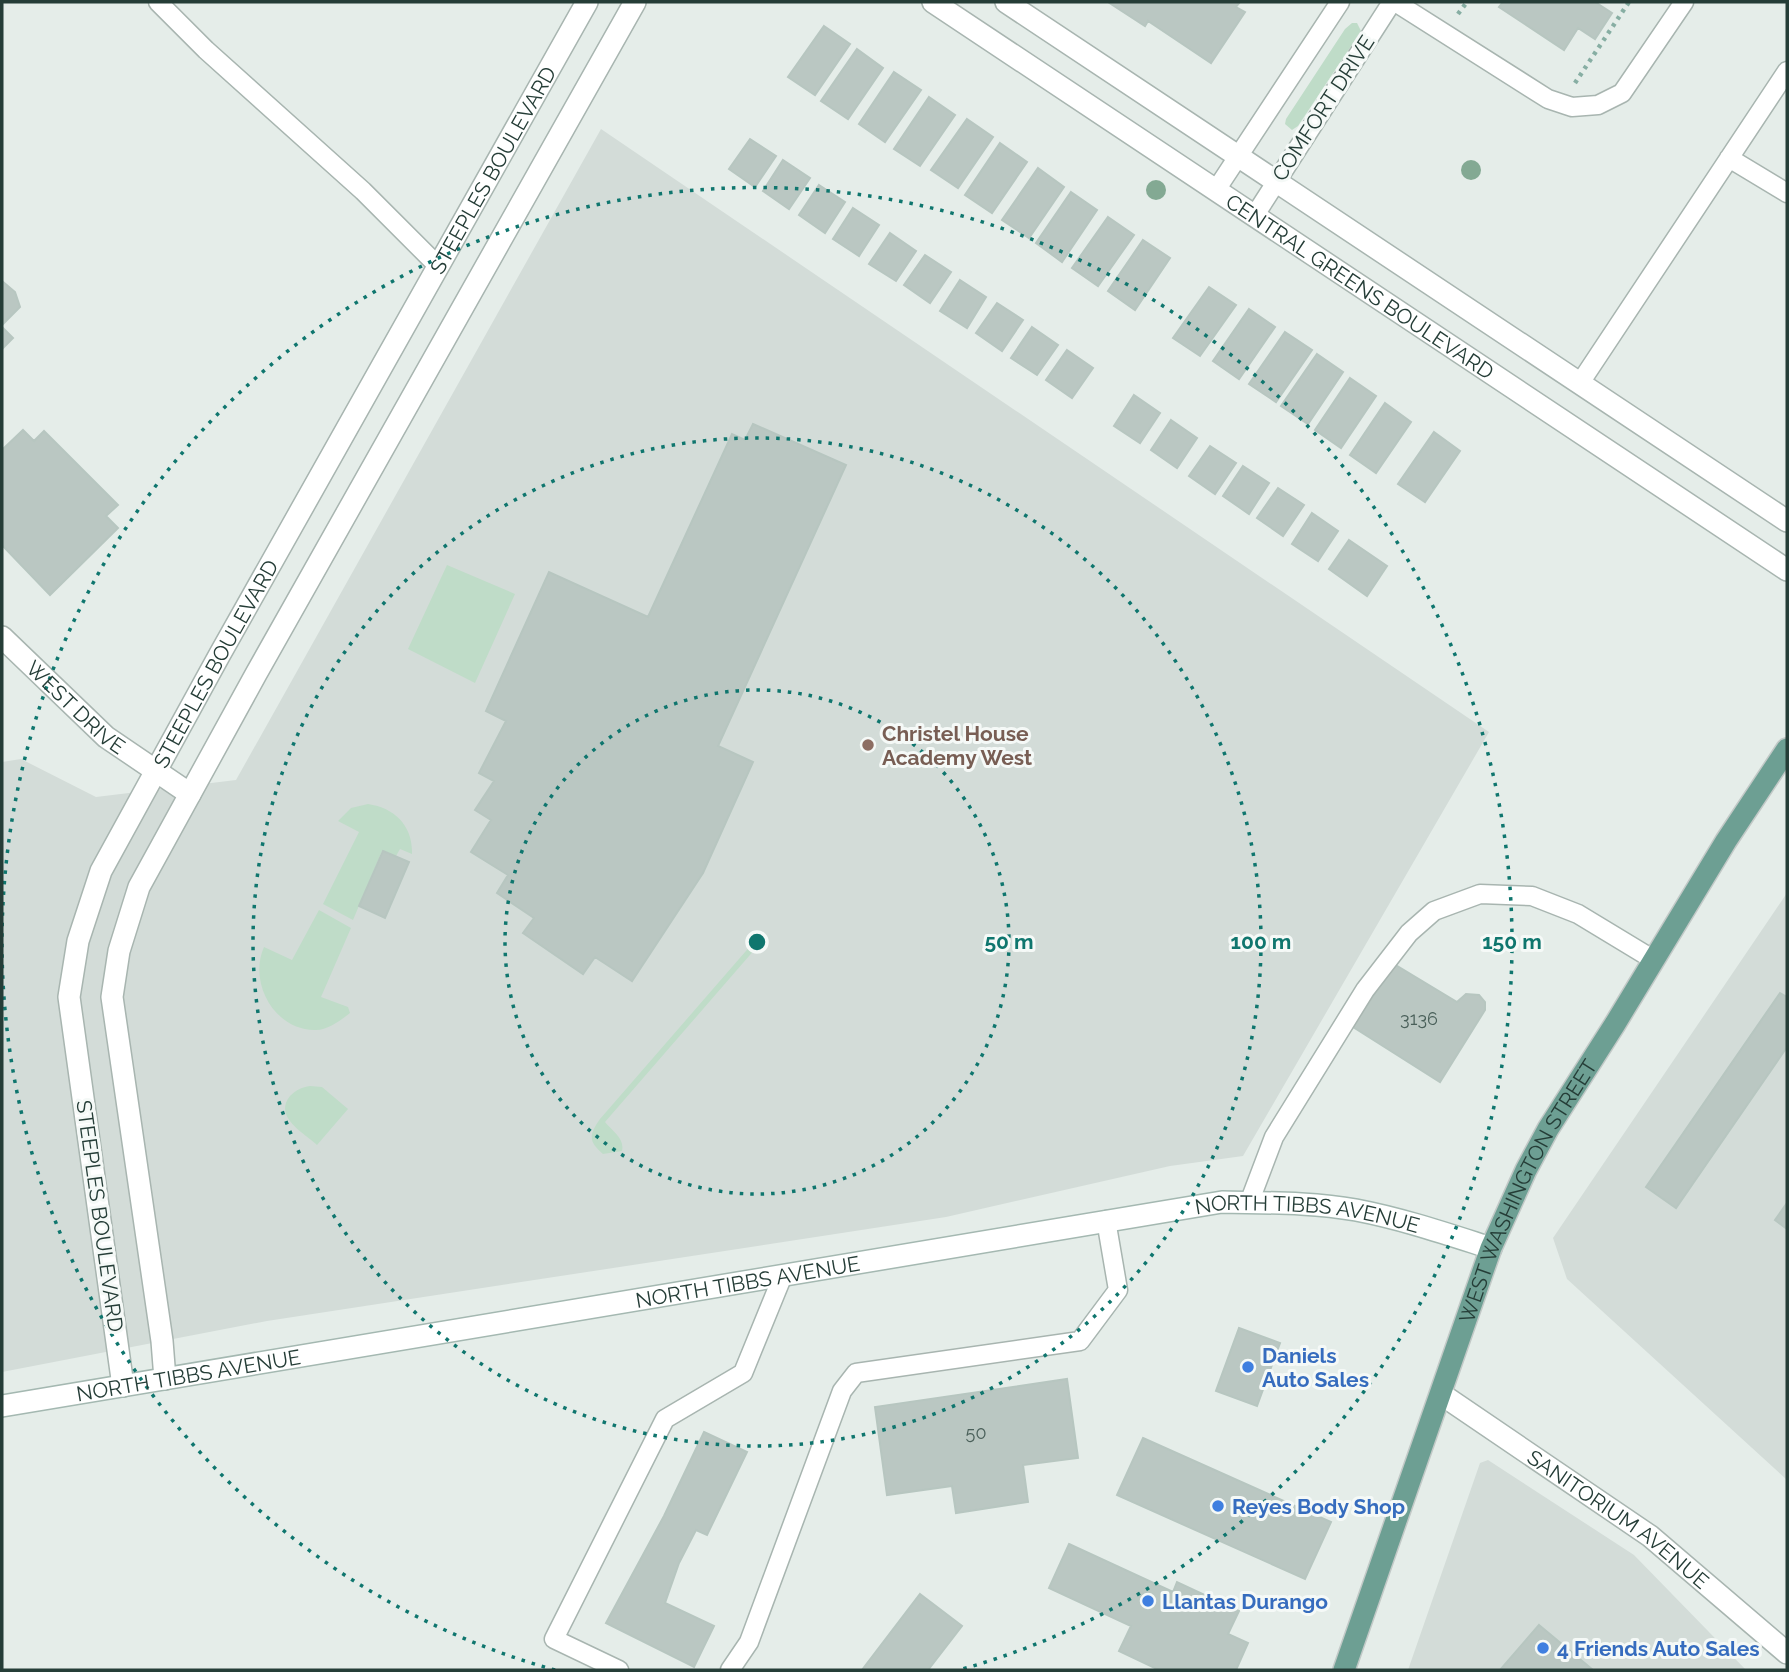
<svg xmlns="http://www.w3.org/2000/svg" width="1789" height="1672" font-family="Raleway,sans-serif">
	<rect width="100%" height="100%" fill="#e5ede9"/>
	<path fill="#d3dcd8" d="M601 129 1489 732 1243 1156 1170 1166 946 1217 267 1321 2 1372V762L21 759 96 797 236 780Z
		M1787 893V1480L1567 1279 1553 1238Z
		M1488 1460 1634 1555 1746 1670H1408L1480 1463Z"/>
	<path fill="#bfdcc8" d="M1352 23H1357L1361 31 1298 126 1292 130 1285 124 1286 119 1345 29Z
		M447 565 515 594 475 683 408 649Z
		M368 804C395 808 413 826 412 854L400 849 396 856 382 851 353 920 323 904 359 832 338 821 351 808Z
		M319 910 351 928 321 997 348 1007 350 1013C341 1020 328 1030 316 1030 275 1031 248 983 264 947L292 960Z
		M752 944 756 948 605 1122C612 1131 625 1138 622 1151L603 1154C588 1141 589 1135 600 1119Z
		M310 1086 322 1087 348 1109 317 1145C304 1133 273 1117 290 1096 296 1090 302 1087 310 1086Z"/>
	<path fill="#bac7c2" stroke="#b7c6c0" stroke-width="2" d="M1108 2H1240L1236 7 1245 12 1211 63 1148 21 1145 26Z
		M1503 2H1595L1612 13 1595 39 1578 28 1564 50 1499 7Z
		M824 26 850 44 815 95 788 77Z
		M857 49 883 68 848 119 821 101Z
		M894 72 921 90 885 142 859 124Z
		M929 97 955 115 920 166 894 149Z
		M967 119 993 137 958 188 931 170Z
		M750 139 776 156 755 187 729 169Z
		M1000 143 1027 162 992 213 965 195Z
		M783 160 810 178 789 209 763 191Z
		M1038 168 1064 187 1029 238 1002 220Z
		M819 185 845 202 825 233 799 215Z
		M1071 192 1097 210 1062 262 1036 243Z
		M853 208 879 225 859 256 833 239Z
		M1108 217 1134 235 1098 286 1072 268Z
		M890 233 916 251 896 281 869 264Z
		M1143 240 1170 258 1135 310 1108 291Z
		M925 255 951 272 930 303 904 285Z
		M960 280 986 297 967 328 940 311Z
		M2 281 15 292 20 307 2 325Z
		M1209 287 1236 305 1200 356 1173 338Z
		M997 303 1023 320 1002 351 976 333Z
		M1249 309 1275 327 1239 379 1213 361Z
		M2 327 13 338 2 349Z
		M1032 327 1058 345 1037 375 1011 358Z
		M1285 332 1312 350 1276 402 1249 384Z
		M1067 350 1093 368 1072 398 1046 380Z
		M1317 354 1343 372 1308 424 1281 406Z
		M1350 378 1376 396 1341 448 1315 430Z
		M1134 395 1160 413 1140 443 1114 426Z
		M1385 403 1411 422 1376 473 1350 455Z
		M1171 420 1197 438 1177 468 1151 450Z
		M753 424 846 465 718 746 753 762 703 873 632 981 595 957 583 974 523 933 534 918 497 893 508 875 471 852 491 820 475 810 494 781 479 773 506 721 486 711 549 572 648 617 732 434 745 440Z
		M23 430 34 441 44 431 118 505 106 516 118 528 50 595 2 545V450Z
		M1434 432 1460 451 1425 502 1398 484Z
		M1210 446 1236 463 1215 494 1189 476Z
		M1243 466 1269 483 1249 514 1223 496Z
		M1278 488 1304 505 1283 536 1257 518Z
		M1312 513 1338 531 1318 561 1292 544Z
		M1349 540 1387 566 1367 596 1329 569Z
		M383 851 409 862 385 918 359 906Z
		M1394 964 1457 1002 1466 994 1479 995 1485 1002V1010L1440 1082 1353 1027Z
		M1780 993 1787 997V1047L1676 1208 1646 1187Z
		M1787 1203V1229L1775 1220Z
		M1239 1328 1280 1343 1257 1406 1216 1391Z
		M1067 1379 1078 1458 1023 1465 1028 1502 956 1513 952 1486 887 1495 875 1407Z
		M704 1432 747 1452 707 1535 696 1530 679 1563 665 1603 714 1626 694 1667 606 1623 664 1516Z
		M1143 1438 1331 1522 1305 1579 1117 1495Z
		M1069 1544 1173 1592 1177 1582 1239 1611 1228 1634 1248 1643 1236 1670H1159L1119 1651 1131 1626 1049 1588Z
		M920 1594 962 1626 928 1670H862Z
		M1539 1625 1593 1670H1500Z"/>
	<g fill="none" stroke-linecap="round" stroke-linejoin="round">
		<g stroke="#a8b5b0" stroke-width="21">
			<path id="lane" d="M158 2 206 50 363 191 438 266
				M1395 2 1548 99 1572 107 1598 105 1622 93 1684 2
				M1729 158 1787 193
				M1216 190 1340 2
				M1255 215 1392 2
				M1580 383 1787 71
				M1249 1203 1274 1137 1365 990 1409 933 1434 911 1480 894 1532 896 1578 914 1654 960
				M619 1670 554 1639 665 1419 743 1373 783 1275
				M730 1670 749 1642 842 1391 856 1373 1080 1341 1118 1290 1106 1220"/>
		</g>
		<g stroke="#a8b5b0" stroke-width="24">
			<g id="street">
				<path id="s1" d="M933 2 1787 570"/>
				<path d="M1006 2 1787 521"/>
				<path id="s2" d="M2 637 106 737 190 794"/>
				<path d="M165 1379 162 1341 112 997 119 951 139 887 256 674 635 2"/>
				<path id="s3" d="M123 1386 69 997 78 941 101 871 220 654 587 2"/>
				<path id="s4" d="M1441 1394 1650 1536 1787 1653"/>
			</g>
		</g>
		<g stroke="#a4b8b1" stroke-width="24">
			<g id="secondary">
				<path id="s5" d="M2 1406 1222 1202C1266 1203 1312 1202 1356 1210 1403 1219 1447 1234 1491 1248"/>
			</g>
		</g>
		<g stroke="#c2c9c7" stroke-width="24">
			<g id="primary">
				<path id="s6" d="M1344 1670 1491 1248 1526 1170 1548 1129 1615 1024 1726 841 1787 749"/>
			</g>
		</g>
		<path stroke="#87aea3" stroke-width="4.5" stroke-dasharray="3.5 5" stroke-linecap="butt" d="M1458 14 1467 2
			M1575 83 1629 2"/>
		<use href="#lane" stroke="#fff" stroke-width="18"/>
		<use href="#street" stroke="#fff" stroke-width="21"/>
		<use href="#secondary" stroke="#fff" stroke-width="21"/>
		<use href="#primary" stroke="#6d9f93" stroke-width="21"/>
	</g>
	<g fill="#83a993">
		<circle cx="1471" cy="170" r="10"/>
		<circle cx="1156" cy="190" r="10"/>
	</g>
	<g fill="none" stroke="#0f766e" stroke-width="3.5" stroke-dasharray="3.5 7">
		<circle cx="757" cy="942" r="252"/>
		<circle cx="757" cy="942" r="504"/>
		<path d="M555 1670A755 755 0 1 1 959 1670"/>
	</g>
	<circle fill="#8d6e63" stroke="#f5f9f7" stroke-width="2.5" cx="868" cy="745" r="7"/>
	<g fill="#3f7fe0" stroke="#f5f9f7" stroke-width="2.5">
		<circle cx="1248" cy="1367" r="7"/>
		<circle cx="1218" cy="1506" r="7"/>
		<circle cx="1148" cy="1601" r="7"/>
		<circle cx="1543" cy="1648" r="7"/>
	</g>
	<g text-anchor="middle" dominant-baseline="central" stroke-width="6" stroke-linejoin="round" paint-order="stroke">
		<g font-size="18" fill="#4a605a">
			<text x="1419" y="1018">3136</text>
			<text x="976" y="1432">50</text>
		</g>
		<g font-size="21" fill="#253d37" stroke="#f5f9f7">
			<text transform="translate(1323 108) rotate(-57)">COMFORT DRIVE</text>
			<text stroke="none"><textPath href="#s3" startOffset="1326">STEEPLES BOULEVARD</textPath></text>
			<text stroke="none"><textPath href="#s1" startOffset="513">CENTRAL GREENS BOULEVARD</textPath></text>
			<text stroke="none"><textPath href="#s3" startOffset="760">STEEPLES BOULEVARD</textPath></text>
			<text stroke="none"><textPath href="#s2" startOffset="102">WEST DRIVE</textPath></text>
			<text stroke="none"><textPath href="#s6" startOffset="514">WEST WASHINGTON STREET</textPath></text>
			<text transform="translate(100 1216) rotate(82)">STEEPLES BOULEVARD</text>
			<text stroke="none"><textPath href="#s5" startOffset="1323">NORTH TIBBS AVENUE</textPath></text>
			<text stroke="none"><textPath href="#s5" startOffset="756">NORTH TIBBS AVENUE</textPath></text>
			<text stroke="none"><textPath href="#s5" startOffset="189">NORTH TIBBS AVENUE</textPath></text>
			<text stroke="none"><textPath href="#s4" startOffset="217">SANITORIUM AVENUE</textPath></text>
		</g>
		<g font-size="21" font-weight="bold" fill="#785e54" stroke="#f5f9f7" text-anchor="start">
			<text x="882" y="733">Christel House<tspan x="882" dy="24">Academy West</tspan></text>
		</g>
		<g font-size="21" font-weight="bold" fill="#366cbe" stroke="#f5f9f7" text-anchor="start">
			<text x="1262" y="1355">Daniels<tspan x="1262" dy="24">Auto Sales</tspan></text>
			<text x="1232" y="1506">Reyes Body Shop</text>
			<text x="1162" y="1601">Llantas Durango</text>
			<text x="1557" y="1648">4 Friends Auto Sales</text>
		</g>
	</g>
	<circle cx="757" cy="942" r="10" fill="#0f766e" stroke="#f5f9f7" stroke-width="3.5"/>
	<g font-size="21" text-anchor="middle" font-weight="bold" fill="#0f766e" stroke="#f5f9f7" stroke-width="6" stroke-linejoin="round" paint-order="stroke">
		<text x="1009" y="949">50 m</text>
		<text x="1261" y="949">100 m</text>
		<text x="1512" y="949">150 m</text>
	</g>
	<rect width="1789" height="1672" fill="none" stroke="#253d37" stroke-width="7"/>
</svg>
